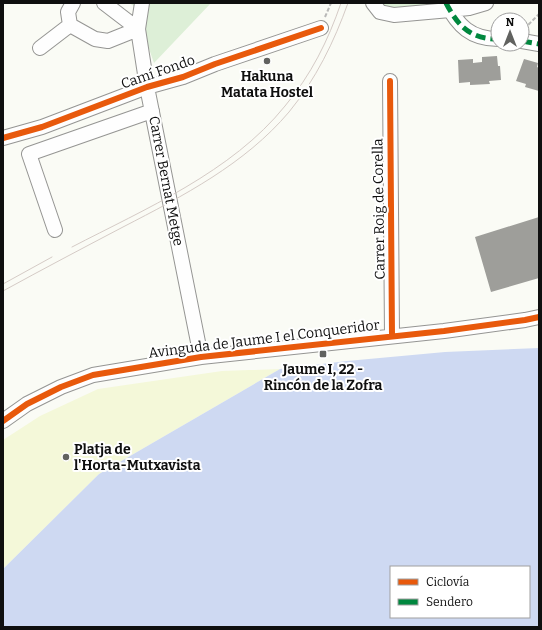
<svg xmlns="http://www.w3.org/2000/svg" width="542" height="630" font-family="Bitter,serif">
	<rect width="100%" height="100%" fill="#fafbf5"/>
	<path fill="#ddefd7" d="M129 3H211L154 63 134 6Z
		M373 3H437L441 11 394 15Z"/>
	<path fill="#f4f8d9" d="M280 369 99 474 3 569V440L40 416 98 389 222 371Z"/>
	<path fill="#ced9f2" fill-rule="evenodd" d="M539 348V627H3V569L99 474 280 369 347 361 445 352ZM391 567H529V617H391Z"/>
	<path fill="#9e9e9a" d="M497 56 498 66H500L501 80 489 81 490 84 470 85V82L459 83 458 60 473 59V63L482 62V57Z
		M524 59 538 63 537 67 539 68V91L525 87 526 84 516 81Z
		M539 217V278L491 292 475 237Z"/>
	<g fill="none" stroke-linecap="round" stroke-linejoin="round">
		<g stroke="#959593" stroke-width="16">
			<path id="minor" d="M73 3 68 12 70 25 95 39 108 41 138 29
				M104 3 138 29
				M142 3 138 29 147 87 201 357
				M373 3 380 12 394 15 450 10 469 8 486 3
				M446 3C458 26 471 39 498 39
				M522 41 539 44
				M40 48 70 25
				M390 81 392 336
				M3 138 42 127 147 87 183 77 215 64 321 28
				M55 230 29 154 152 111
				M3 421 27 404 61 387 93 375 201 357 444 331 525 320 539 317"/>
		</g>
		<path stroke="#b9b9b8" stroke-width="2" stroke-dasharray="4 2" stroke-linecap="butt" d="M325 17 331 3
			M526 30 527 26 539 14"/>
		<use href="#minor" stroke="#fefefe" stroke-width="14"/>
		<path stroke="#d5cbc6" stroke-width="1" d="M72 247C145 209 232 172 285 106 311 75 328 41 341 3
			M3 284 52 257
			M3 291C43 269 83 248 123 227 183 196 245 164 289 112 316 79 334 42 348 3"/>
		<path stroke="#00873e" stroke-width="5" stroke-dasharray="10 5" stroke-linecap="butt" d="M446 3C458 26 470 39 498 39
			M522 41 539 44"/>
		<g stroke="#fff" stroke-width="8">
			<path id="cycleway" d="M390 81 392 336
				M3 138 42 127 147 87 183 77 215 64 321 28
				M3 421 27 404 61 387 93 375 201 357 444 331 525 320 539 317"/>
		</g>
		<use href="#cycleway" stroke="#e8590c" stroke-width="6"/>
	</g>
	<g fill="#616260" stroke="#fff" stroke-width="1.5">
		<circle cx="267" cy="61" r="4"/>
		<rect x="319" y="350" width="8" height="8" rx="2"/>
		<circle cx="66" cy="457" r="4"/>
	</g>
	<g text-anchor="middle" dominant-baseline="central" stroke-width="4" stroke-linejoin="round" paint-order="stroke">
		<g font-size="14" fill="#0f0f0f" stroke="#fff">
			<text transform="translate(158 72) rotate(-19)">Camí Fondo</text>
			<text transform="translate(166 181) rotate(79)">Carrer Bernat Metge</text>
			<text transform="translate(379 209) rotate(-91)">Carrer Roig de Corella</text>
			<text transform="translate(264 339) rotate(-7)">Avinguda de Jaume I el Conqueridor</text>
		</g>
		<g font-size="14" font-weight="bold" fill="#0f0f0f" stroke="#fff">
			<text x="267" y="76">Hakuna<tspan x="267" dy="16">Matata Hostel</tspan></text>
			<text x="323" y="369">Jaume I, 22 -<tspan x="323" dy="16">Rincón de la Zofra</tspan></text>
			<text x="74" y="449" text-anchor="start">Platja de<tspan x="74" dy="16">l'Horta-Mutxavista</tspan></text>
		</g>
	</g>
	<rect width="542" height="630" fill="none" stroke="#0f0f0f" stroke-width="8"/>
	<rect x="390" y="566" width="140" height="52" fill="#ffffff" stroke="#9f9f9f"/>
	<rect x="398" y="579" width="20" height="6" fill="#e8590c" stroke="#9f9f9f"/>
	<text x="426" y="586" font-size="12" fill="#0f0f0f">Ciclovía</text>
	<rect x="398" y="599" width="20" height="6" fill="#00873e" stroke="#9f9f9f"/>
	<text x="426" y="606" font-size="12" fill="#0f0f0f">Sendero</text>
	<g transform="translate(510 32)"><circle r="19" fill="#ffffff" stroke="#9f9f9f"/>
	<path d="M0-3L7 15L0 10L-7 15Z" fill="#616260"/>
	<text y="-6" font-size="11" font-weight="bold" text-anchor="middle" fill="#0f0f0f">N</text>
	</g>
</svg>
